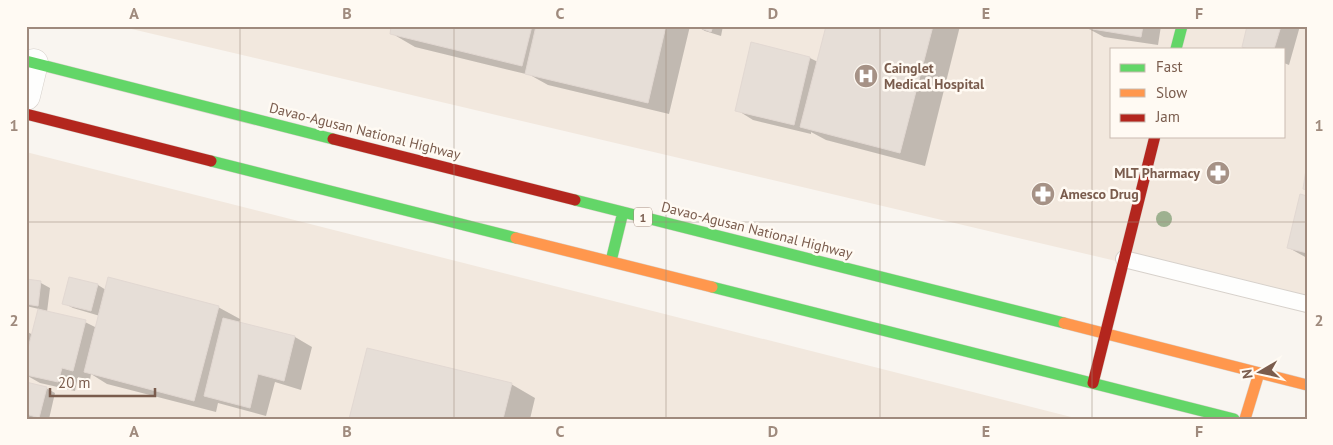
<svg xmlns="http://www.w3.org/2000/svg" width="1333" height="445" font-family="'PT Sans',sans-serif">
	<rect width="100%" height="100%" fill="#f9f5f0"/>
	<path fill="#f2e8de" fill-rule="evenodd" d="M119 26H1307V306ZM1112 49H1284V136H1112Z
		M26 152 1079 419H26Z"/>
	<path fill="#0003" d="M393 26H690L669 114 548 85 530 75 415 47 391 33Z
		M696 26H723L721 36 705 31Z
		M827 26H960L925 166 826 140 811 132V134L753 120 737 110 810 58 818 62Z
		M1087 26H1161L1158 45 1104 37 1087 28Z
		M1249 26H1300L1289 65 1284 63V49H1247Z
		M1307 197V258L1289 248Z
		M70 278 98 285 106 290 218 307 240 319 239 323 295 337 312 347 301 390 275 382 266 416 218 403 216 412 107 384 91 374 90 380 78 377 75 391 40 383 26 375V331L33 335 39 309 26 306V280L41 283 50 288 47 312 85 322 97 328 100 316 73 308 63 303Z
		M26 383 46 388 55 393 49 419H36L26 416Z
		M511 384 535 398 530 419H351Z"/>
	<path fill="#e6ded7" stroke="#e2d8d2" d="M391 26H532L522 66 390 34Z
		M536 26H666L648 103 525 74Z
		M695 26H713L711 32Z
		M826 26H933L900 153 800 127Z
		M1086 26H1143L1141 37 1086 28Z
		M1247 26H1281L1274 49H1247L1242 47Z
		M751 42 810 57 794 125 735 111Z
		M1307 163V190L1303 189Z
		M1300 194 1307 196V253L1287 248Z
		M69 277 98 284 91 311 62 304Z
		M108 277 219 306 194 401 84 372Z
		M26 279 41 281 38 306 26 304Z
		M38 309 86 320 73 371 62 368 58 382 26 375V356Z
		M223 318 295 336 284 381 258 374 250 408 204 396Z
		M367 348 512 383 503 419H349Z
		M26 382 47 387 39 418 26 414Z"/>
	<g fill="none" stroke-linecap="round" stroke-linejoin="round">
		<g stroke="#d7d1cb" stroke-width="18">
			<path id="lane" d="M1124 259 1307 304"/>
		</g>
		<g stroke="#d7d1cb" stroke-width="29">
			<path id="street" d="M26 96 34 63"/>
		</g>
		<g stroke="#d9d2cb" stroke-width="12">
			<path id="fast" d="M1176 49 1182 26
				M26 61 333 139
				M211 161 516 238
				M575 200 1064 323
				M611 261 623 212
				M712 287 1234 419"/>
		</g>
		<g stroke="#d9d2cb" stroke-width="12">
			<path id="slow" d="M516 238 712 287
				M1064 323 1307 385
				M1245 419 1259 373"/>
		</g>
		<g stroke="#d9d2cb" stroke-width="12">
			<path id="jam" d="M26 114 211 161
				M333 139 575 200
				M1093 383 1155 136"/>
		</g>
		<use href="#lane" stroke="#fefefd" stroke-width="16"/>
		<use href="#street" stroke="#fefefd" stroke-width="28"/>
		<use href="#fast" stroke="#63d668" stroke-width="11"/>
		<use href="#slow" stroke="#ff974d" stroke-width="11"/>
		<use href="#jam" stroke="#b3261e" stroke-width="11"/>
	</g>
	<circle fill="#9eb190" cx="1164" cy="219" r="8"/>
	<path fill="none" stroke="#9f8a7d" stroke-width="1" stroke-opacity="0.55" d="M240 26V419M454 26V419M666 26V419M880 26V419M1092 26V419M26 222H1307"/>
	<defs>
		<g id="hospital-disc" transform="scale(1.25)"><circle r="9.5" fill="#a69286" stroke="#fffaf3"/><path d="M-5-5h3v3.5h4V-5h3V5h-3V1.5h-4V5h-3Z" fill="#fff"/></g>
		<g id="pharmacy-disc" transform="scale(1.25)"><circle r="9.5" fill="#a69286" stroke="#fffaf3"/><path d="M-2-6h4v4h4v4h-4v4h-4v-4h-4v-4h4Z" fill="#fff"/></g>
	</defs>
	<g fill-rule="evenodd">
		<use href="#hospital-disc" x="866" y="76"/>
		<use href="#pharmacy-disc" x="1218" y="173"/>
		<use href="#pharmacy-disc" x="1043" y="194"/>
	</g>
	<g text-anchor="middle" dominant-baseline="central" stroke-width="5" stroke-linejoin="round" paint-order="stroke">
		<rect fill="#fffaf3" stroke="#a28b7f" stroke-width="1" x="634" y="207.5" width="18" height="19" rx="4"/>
		<g font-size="12" font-weight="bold" fill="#7a5c4d">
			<text x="643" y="217">1</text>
		</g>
		<g font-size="14" font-weight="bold" fill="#7a5c4d" stroke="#fffaf3" text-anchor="start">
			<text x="884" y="68">Cainglet<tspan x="884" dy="16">Medical Hospital</tspan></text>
			<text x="1200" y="173" text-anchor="end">MLT Pharmacy</text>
			<text x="1060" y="194">Amesco Drug</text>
		</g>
		<g font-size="14" fill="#7a5c4d" stroke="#fffaf3">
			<text transform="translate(365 131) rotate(14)">Davao-Agusan National Highway</text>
			<text transform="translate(757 230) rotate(14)">Davao-Agusan National Highway</text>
		</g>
	</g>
	<rect width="1333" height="445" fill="none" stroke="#fffaf3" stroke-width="55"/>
	<rect x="1110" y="48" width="175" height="90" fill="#fffaf3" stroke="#cabbb1"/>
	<rect x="1120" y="64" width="25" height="8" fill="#63d668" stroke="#cabbb1"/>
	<text x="1156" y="72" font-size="15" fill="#7a5c4d">Fast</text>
	<rect x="1120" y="89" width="25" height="8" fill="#ff974d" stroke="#cabbb1"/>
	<text x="1156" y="98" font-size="15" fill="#7a5c4d">Slow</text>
	<rect x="1120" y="114" width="25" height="8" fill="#b3261e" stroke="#cabbb1"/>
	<text x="1156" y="122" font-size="15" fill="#7a5c4d">Jam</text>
	<g transform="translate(1260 372) rotate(261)" stroke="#fffaf3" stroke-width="4" paint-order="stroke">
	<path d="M0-4L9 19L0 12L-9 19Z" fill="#7a5c4d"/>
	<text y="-8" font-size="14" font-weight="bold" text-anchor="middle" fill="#7a5c4d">N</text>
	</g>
	<path d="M50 388v8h105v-8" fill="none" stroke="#7a5c4d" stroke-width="2.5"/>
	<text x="58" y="388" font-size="15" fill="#7a5c4d" stroke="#fffaf3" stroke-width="4" paint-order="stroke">20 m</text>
	<rect x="28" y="28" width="1278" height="390" fill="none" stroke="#9f8a7d" stroke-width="2"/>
	<g font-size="16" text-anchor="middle" font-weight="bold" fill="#9f8a7d">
		<text x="134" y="19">A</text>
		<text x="347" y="19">B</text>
		<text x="560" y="19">C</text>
		<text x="773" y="19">D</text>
		<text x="986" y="19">E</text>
		<text x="1199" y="19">F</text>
		<text x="14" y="131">1</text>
		<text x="1319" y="131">1</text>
		<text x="14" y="326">2</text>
		<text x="1319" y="326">2</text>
		<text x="134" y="437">A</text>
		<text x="347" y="437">B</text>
		<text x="560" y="437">C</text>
		<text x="773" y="437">D</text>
		<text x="986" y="437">E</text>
		<text x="1199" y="437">F</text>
	</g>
</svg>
